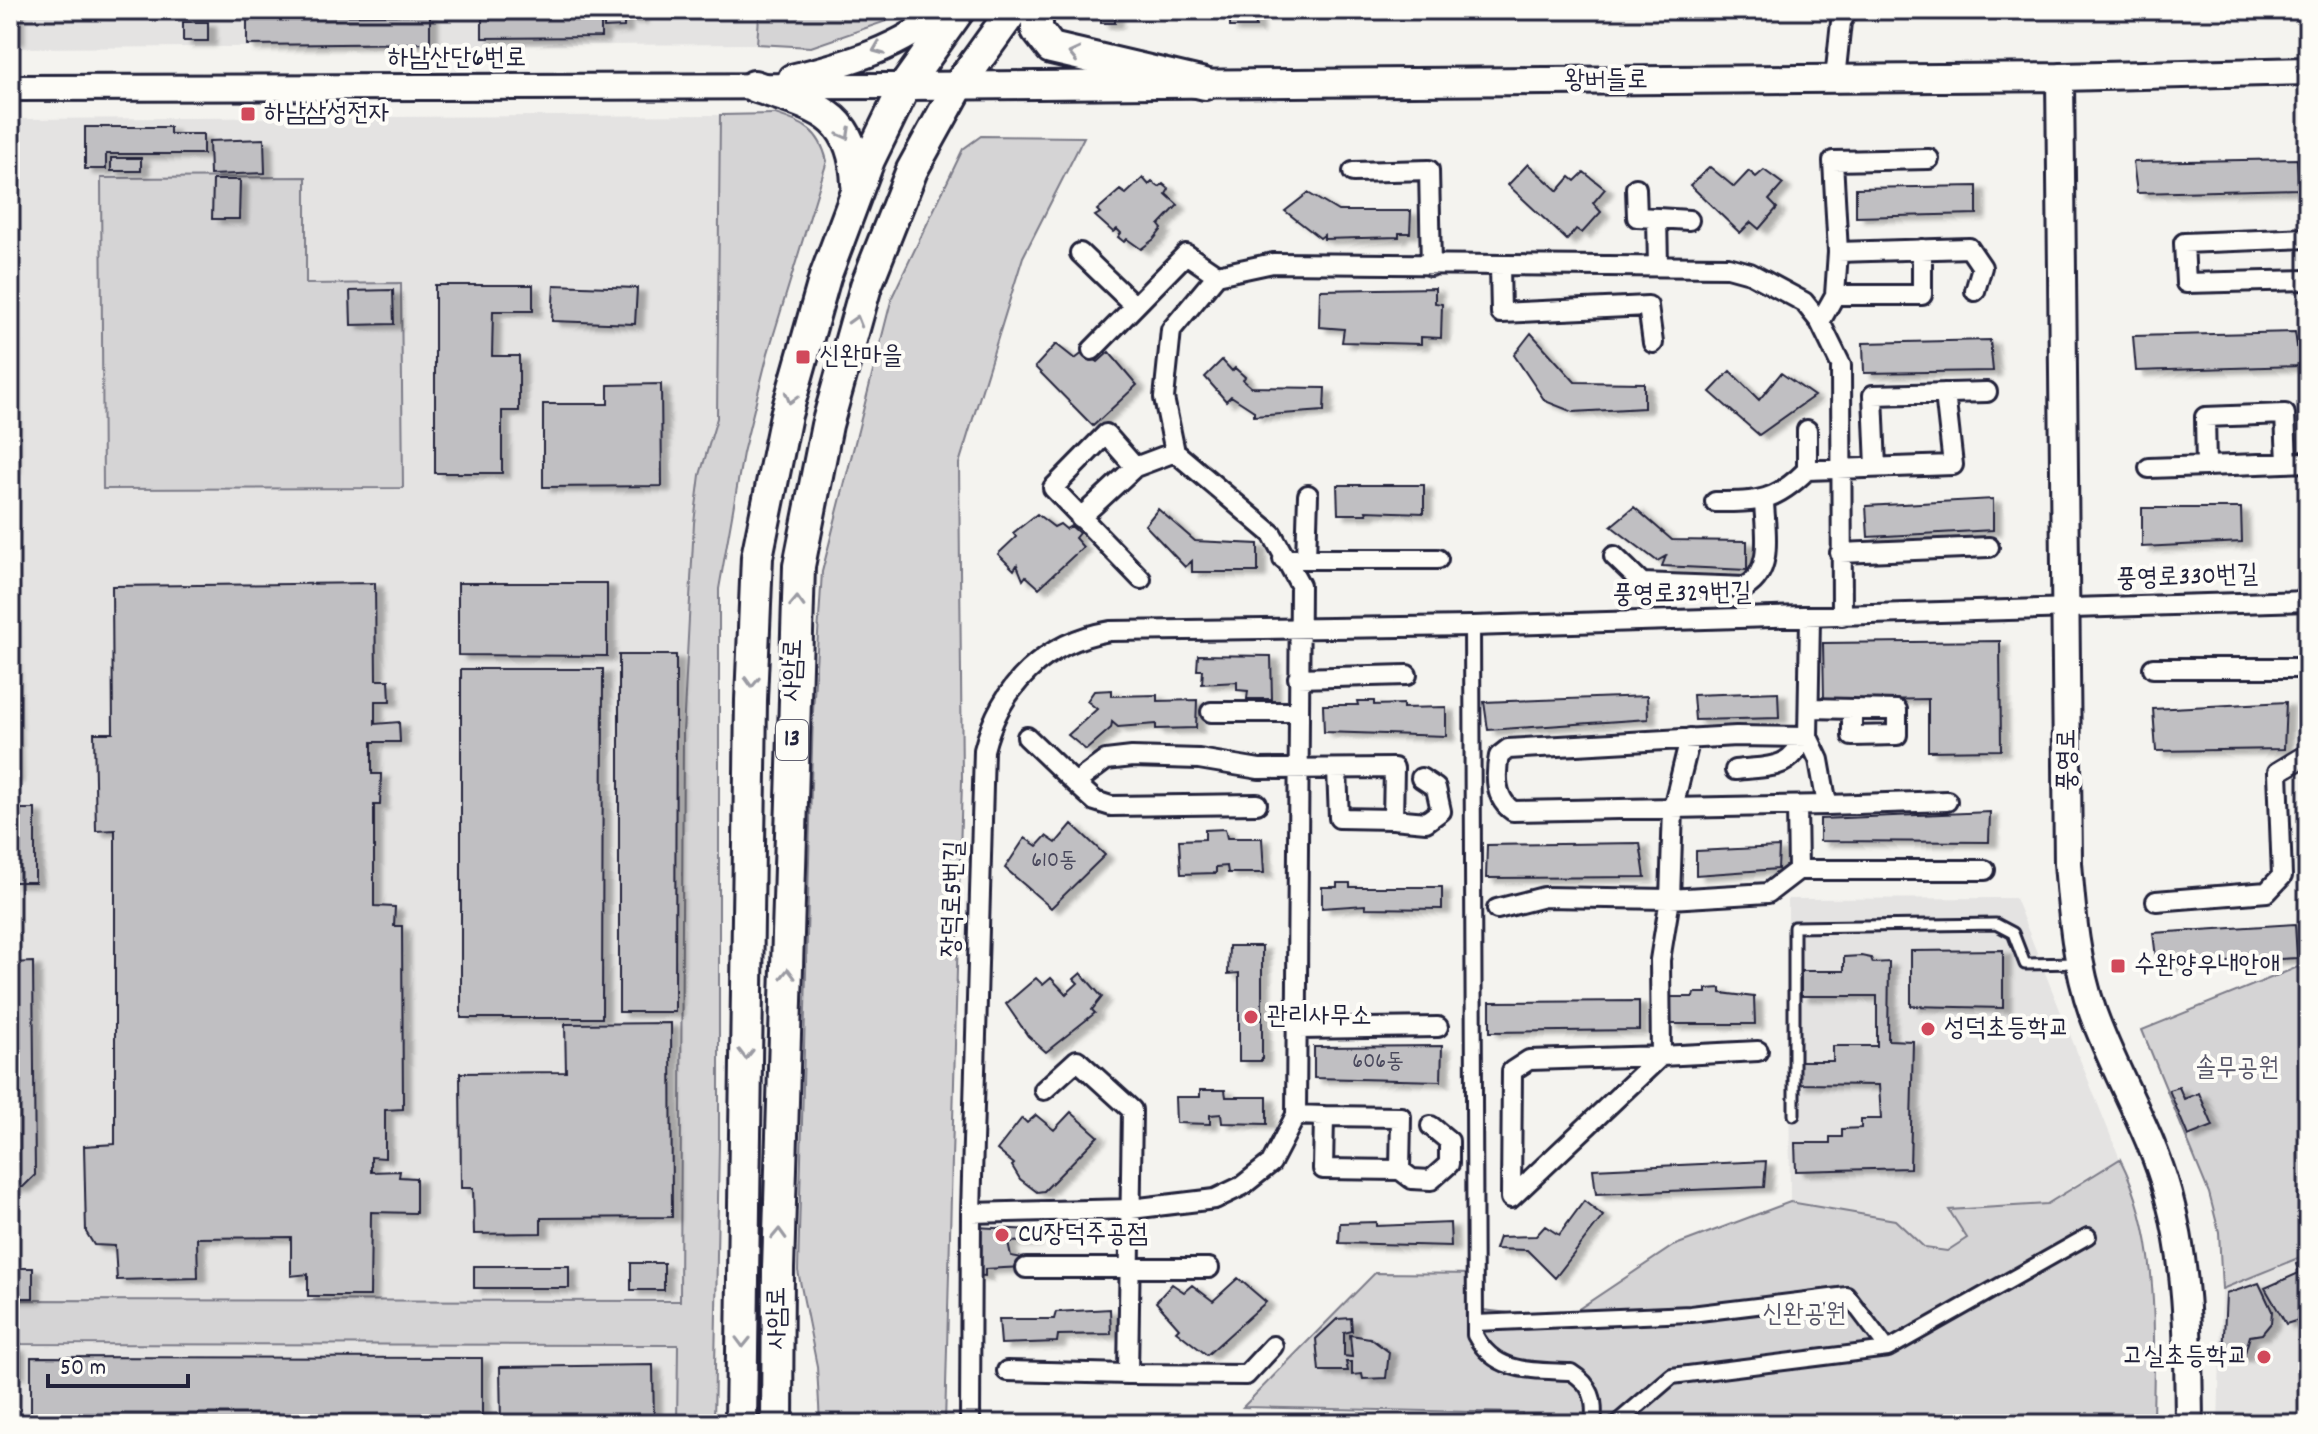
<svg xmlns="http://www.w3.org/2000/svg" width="2318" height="1434" font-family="Dekko,'Poor Story',sans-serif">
	<defs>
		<filter id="shadow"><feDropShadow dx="8" dy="4.5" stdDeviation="2" flood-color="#0004"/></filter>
	</defs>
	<rect width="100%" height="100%" fill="#f4f3ef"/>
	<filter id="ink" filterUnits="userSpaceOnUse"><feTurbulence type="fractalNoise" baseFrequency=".0125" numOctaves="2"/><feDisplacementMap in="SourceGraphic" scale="16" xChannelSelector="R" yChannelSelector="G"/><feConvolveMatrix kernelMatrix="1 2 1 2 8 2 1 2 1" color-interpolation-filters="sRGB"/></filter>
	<g filter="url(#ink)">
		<path fill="#e4e3e2" d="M10 10H788L759 17 757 44 10 48Z
			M720 115 717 418 700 475 694 523 683 733 680 1301 10 1300V119Z
			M2015 898 2120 1159 2072 1186 2050 1204 1949 1210 1967 1238 1958 1248 1947 1251 1925 1248 1895 1220 1790 1202 1788 899Z
			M2308 1254V1424H2218L2222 1289Z
			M10 1344 678 1345 677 1424H10Z"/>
		<path fill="#d5d4d5" stroke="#7c7b88" stroke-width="2" d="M788 10H905L898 17 811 47 757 44 759 17Z
			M775 114C804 124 819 129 827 161L768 353 743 453 719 589V1143L714 1424H677L678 1345 10 1344V1300L680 1301 683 733 694 523 700 475 717 418 720 115Z
			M981 136 1084 137 1023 257 959 464 962 780 945 1424H820L817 1366 798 1271 813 712 822 572 892 297 963 149Z
			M306 177V284L401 283 403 488 103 489 101 178Z
			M2308 963V1254L2222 1289 2219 1232 2209 1193 2142 1030Z
			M2120 1159C2161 1239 2154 1336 2153 1424H1523L1522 1413 1243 1407 1375 1273 1483 1274V1310L1543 1317 1574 1312 1673 1246 1790 1202 1895 1220 1925 1248 1947 1251 1967 1238 1949 1210 2047 1204Z"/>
		<path fill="#c0bfc2" stroke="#22223b" stroke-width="2" filter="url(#shadow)" d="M10 10H16V40H10Z
			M604 10H624V27L604 28Z
			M628 10H640V18H628Z
			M1101 10H1115V23H1101Z
			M1230 10H1272V14H1255L1256 27H1230Z
			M430 15V43L247 45V16Z
			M601 17V37L482 38V18Z
			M183 22H208V41H183Z
			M85 127H170V134H203V154H106V169H85Z
			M264 139 265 173 210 175 209 141Z
			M111 158H141V171H111Z
			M2297 159 2299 189 2137 193 2133 162Z
			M1528 164 1558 191 1570 177 1575 181 1584 172 1605 189 1593 203 1601 212 1582 233 1576 229 1567 240 1508 185Z
			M1710 167 1734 187 1749 171 1756 177 1764 170 1783 184 1769 200 1777 208 1759 229 1751 222 1740 233 1690 185Z
			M1143 178 1149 185 1152 182 1159 187 1163 184 1169 189 1166 194 1178 205 1159 225 1162 229 1154 239 1141 249 1127 239 1124 242 1118 237 1121 233 1117 229 1113 232 1095 216 1100 213 1097 210 1120 190 1126 194Z
			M213 180H240L239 219H212Z
			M1977 186V214L1856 217V188Z
			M1308 193 1338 211H1411L1410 233H1399V237L1324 239V235L1320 238 1285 211Z
			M435 285H533V311H493L492 356H519V411H502V473H435Z
			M554 285 637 288 635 324 552 321Z
			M1435 288V303L1442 304 1441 338 1421 337V344L1342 342 1344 329 1319 327 1320 290Z
			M393 290 394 324 351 325 350 291Z
			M10 296 12 468H10Z
			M2295 332 2300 366 2136 371 2133 336Z
			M1531 333 1575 382 1644 383V408L1573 412 1545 401 1514 355Z
			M1990 340 1993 371 1864 373 1863 343Z
			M1056 344 1075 359 1084 352 1098 362 1109 352 1137 385 1093 426 1035 367Z
			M1222 360 1232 371 1235 368 1245 377 1243 380 1251 387 1325 388 1324 411 1254 416V411L1231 396 1226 401 1205 377Z
			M1730 371 1759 400 1781 373 1814 396 1759 435 1710 392Z
			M661 384 662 486 543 487V404H608V385Z
			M1337 485H1424V513L1366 511 1367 514H1338Z
			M1993 499V530L1868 537 1866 506Z
			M1634 507 1672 540 1747 541V570L1662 566 1666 556 1657 561 1611 526Z
			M2142 508H2241L2242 542 2142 547Z
			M1158 509 1195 541 1258 544V572H1192V561L1185 567 1145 525Z
			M1037 514 1054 527 1060 524 1066 529 1071 526 1079 533 1075 538 1083 547 1039 588 1026 576 1023 580 1017 565 1014 570 998 554 1016 537 1013 533Z
			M375 583 376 680H389L390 701H375V724L399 722 400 742H372V774H381L380 805H374V906L395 907 394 926H402L403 1109 385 1110V1158L371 1157V1172L400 1171 399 1177 416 1178V1213L371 1212 370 1296H308V1274L291 1276V1237L197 1238 198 1278 117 1280 115 1246 94 1245 86 1232 84 1146 115 1144V830L96 831 94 733H113L112 586Z
			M458 583H607V656L458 655Z
			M10 584 15 778H10Z
			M2000 641 2001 750 1928 751V699L1824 701 1823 643Z
			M619 655H676L675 1012H619Z
			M1198 655 1271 656 1272 699H1247L1248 691 1237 690V682L1202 684 1203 670H1197Z
			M461 669H603L602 1018H461Z
			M1112 690V696L1157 695V701L1197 700 1196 728 1156 729V724L1118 727 1112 722 1111 728 1086 750 1068 735 1097 709 1087 701 1094 691Z
			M1778 692 1779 718 1695 720 1693 695Z
			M1647 696 1648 719 1488 730 1484 702Z
			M1357 701H1374V705L1403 704V708L1446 707V736L1324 732 1323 705H1358Z
			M2286 702 2284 749 2156 751 2153 709Z
			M10 809H35V882H10Z
			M1990 812 1989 842 1820 841V819Z
			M1072 824 1105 855 1051 908 1005 868 1025 838 1037 846 1046 836 1056 843Z
			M1225 829 1227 838H1262L1264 873H1228L1227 866 1216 867V873L1181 874 1179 840 1205 839V830Z
			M1640 843 1645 877 1486 878 1487 845Z
			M1779 847 1778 869 1696 875V851Z
			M1337 883H1350V887H1442V909L1365 908V905L1322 908V887H1337Z
			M2295 924 2297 958 2157 966 2153 933Z
			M1229 946H1262V1061H1239V973L1228 974Z
			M2003 950V1008L1911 1006V951Z
			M1861 956 1871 958 1873 963 1889 962 1888 1040 1913 1041 1910 1168 1796 1171 1795 1143H1830V1137H1842V1129L1861 1128V1119H1881L1879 1085 1798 1084V1061H1833V1046H1877V996H1801V971H1844V957Z
			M33 962 35 1175 23 1187H10V963Z
			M1081 973 1102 997 1092 1010 1095 1013 1046 1052 1028 1036 1006 1004 1036 978 1043 985 1051 978 1066 994 1078 983 1074 979Z
			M1721 988V993L1754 997 1755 1024H1670L1671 997H1693L1694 993H1706V989Z
			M1639 1001V1030L1490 1032V1002Z
			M671 1023 672 1217 541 1218V1233L474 1234 473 1188H461L460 1073 566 1072 565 1024Z
			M1442 1046 1441 1081 1314 1078V1047Z
			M2179 1087 2184 1099 2199 1093 2213 1126 2188 1136 2169 1090Z
			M1200 1090H1225L1226 1097H1267V1124L1222 1123 1221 1114 1210 1115V1124L1176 1123 1175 1097H1200Z
			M1071 1112 1098 1136 1044 1191 1037 1192 1020 1179 1012 1166 1014 1164 997 1150 1022 1118 1027 1123 1036 1115 1054 1130Z
			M1766 1161 1764 1187 1596 1194 1593 1169Z
			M1584 1201 1603 1216 1555 1278 1527 1250 1495 1249 1499 1237 1536 1236 1545 1226 1559 1235Z
			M1376 1222V1226L1450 1223 1451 1246 1339 1243 1340 1223Z
			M976 1227 1034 1230V1241L1008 1242 1011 1256 1023 1258V1267L985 1269V1276L974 1275Z
			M10 1229V1268H33V1298H10Z
			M2308 1259V1317L2286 1324 2265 1288 2299 1273 2296 1264Z
			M631 1263H664V1290H631Z
			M474 1266H569V1288H474Z
			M1238 1278 1266 1302 1207 1355 1176 1331 1179 1328 1156 1302 1172 1284 1184 1292 1192 1285 1213 1301Z
			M2259 1283 2272 1311 2271 1323 2262 1334 2250 1336 2244 1356H2223L2226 1294Z
			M1110 1309 1111 1334 1058 1335 1057 1342 1001 1344 999 1319H1054L1056 1312Z
			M1351 1318 1352 1331 1344 1333V1356L1352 1357 1350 1335 1370 1338 1389 1352 1386 1378 1363 1379 1362 1374 1352 1375V1362H1346L1348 1371H1319L1316 1339 1337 1319Z
			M10 1348H17V1374H10Z
			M31 1357 482 1358V1424H31Z
			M653 1365 654 1424H501L500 1367Z"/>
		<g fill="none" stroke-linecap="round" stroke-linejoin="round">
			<g stroke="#22223b" stroke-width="15">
				<path id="service" d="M1794 1115V927L1996 924 2013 933 2025 964 2077 963"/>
			</g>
			<g stroke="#22223b" stroke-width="20">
				<path id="pedestrian" d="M1472 626 1475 1335C1495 1374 1532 1370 1571 1372 1592 1385 1596 1400 1593 1424
					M1475 1323 1691 1314 1847 1295 1888 1349
					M1616 1424 1672 1376 1888 1349 2088 1236"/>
			</g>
			<g stroke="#22223b" stroke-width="24">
				<path id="minor" d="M1835 79 1841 22 1848 10
					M1353 172 1429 170 1431 266
					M1636 188 1637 217 1657 218 1658 265
					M1657 218 1689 220
					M2308 238 2184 243 2186 283 2308 280
					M1838 252 1969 248 1982 267 1975 291
					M1080 253 1135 306
					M1500 266 1501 313 1648 306 1653 343
					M1835 295H1922V249
					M1820 322 1835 295 1838 252 1833 161 1929 159
					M1092 350 1186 254 1217 275
					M1807 430V470
					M2287 463 2285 414 2205 417 2206 466 2308 462
					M1135 467 1175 452
					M1876 467 1873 395 1987 392
					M2149 468 2206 466
					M1715 502C1759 502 1775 502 1807 470L1953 465 1945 393
					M1080 518 1135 467 1106 434 1053 488 1141 579
					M1840 553 1989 547
					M1614 556 1642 583 1746 587C1774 570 1765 530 1764 502
					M1283 559H1438
					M1306 559 1308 495
					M1810 618 1808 737 1736 736 1508 749 1499 756C1495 776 1495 799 1513 811L1827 805
					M2153 668H2308
					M1298 678 1407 675
					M1810 708 1897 710V735L1852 736V709
					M1211 712H1299
					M1027 737 1075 783 1106 760 1132 757 1199 759 1259 769 1394 768 1393 819 1339 818 1337 770
					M1808 737 1819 760 1827 805 1947 801
					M1735 770C1767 766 1791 771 1803 737
					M1075 783 1095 801 1111 806 1257 804
					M1393 819 1426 822 1441 811 1436 788 1421 778
					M1798 870H1985
					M2156 901 2267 892 2282 876 2278 772 2308 754
					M1497 909 1544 897 1670 899 1673 808 1690 738
					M1298 1029 1438 1027
					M1758 1051 1661 1056 1511 1198 1512 1071 1529 1060 1661 1056 1660 960 1670 899 1768 893 1798 870 1797 806
					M1296 1115 1324 1116 1323 1169 1400 1170 1401 1117 1324 1116
					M1400 1170 1412 1179 1431 1180 1449 1164V1141L1431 1126
					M971 1213 1131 1209 1215 1199 1242 1186 1271 1163 1296 1115 1300 585 1272 534 1175 452 1164 398 1171 330 1217 275 1273 263 1728 267 1750 273 1804 302 1820 322 1841 365 1842 616
					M1026 1268H1209
					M1007 1371 1128 1374 1132 1110 1077 1060 1044 1090
					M1128 1374 1246 1375 1273 1346
					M970 1424 971 1213 984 750C1000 686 1045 642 1110 631L1472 626 2308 601"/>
			</g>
			<g stroke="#22223b" stroke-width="30">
				<path id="tertiary" d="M791 77C845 64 903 48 944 10
					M10 88 905 86"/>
			</g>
			<g stroke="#22223b" stroke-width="32">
				<path id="secondary" d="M2060 77 2068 863C2072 913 2076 965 2093 1013 2115 1074 2151 1131 2168 1194 2189 1270 2188 1346 2189 1424
					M905 86 2060 77 2308 71"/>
			</g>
			<g stroke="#22223b" stroke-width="36">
				<path id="primary" d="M1037 10V30L1051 48 1205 84
					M754 86C814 107 854 110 857 184
					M741 1424 751 700 757 557 786 415 825 277 869 160 905 86 959 10
					M777 1424 778 1269 799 566 827 425 866 286 912 170 959 85 1013 10"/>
			</g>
			<use href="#service" stroke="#fdfcf7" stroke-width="9"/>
			<use href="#pedestrian" stroke="#fdfcf7" stroke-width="14"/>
			<use href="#minor" stroke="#fdfcf7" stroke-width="18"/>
			<use href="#tertiary" stroke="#fdfcf7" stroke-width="24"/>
			<use href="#secondary" stroke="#fdfcf7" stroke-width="26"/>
			<use href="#primary" stroke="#fdfcf7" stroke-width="30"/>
		</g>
		<defs><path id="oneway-chevron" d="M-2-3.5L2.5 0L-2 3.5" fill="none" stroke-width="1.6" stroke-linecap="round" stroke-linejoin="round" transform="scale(2)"/></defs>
		<g stroke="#9a9aa2">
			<use href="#oneway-chevron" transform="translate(878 49) rotate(158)"/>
			<use href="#oneway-chevron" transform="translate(1074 54) rotate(-167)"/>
			<use href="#oneway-chevron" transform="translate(845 134) rotate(61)"/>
			<use href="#oneway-chevron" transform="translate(856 321) rotate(-74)"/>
			<use href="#oneway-chevron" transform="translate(791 398) rotate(106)"/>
			<use href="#oneway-chevron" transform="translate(797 602) rotate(-88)"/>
			<use href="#oneway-chevron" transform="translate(752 682) rotate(92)"/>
			<use href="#oneway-chevron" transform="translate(788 974) rotate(-89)"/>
			<use href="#oneway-chevron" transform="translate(746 1054) rotate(91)"/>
			<use href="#oneway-chevron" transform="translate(779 1234) rotate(-88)"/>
			<use href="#oneway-chevron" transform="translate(743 1342) rotate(91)"/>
		</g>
	</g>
	<g fill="#d1495b" stroke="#fdfcf7" stroke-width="3">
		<rect x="240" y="106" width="16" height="16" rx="4"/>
		<rect x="795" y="349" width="16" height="16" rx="4"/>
		<rect x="2110" y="958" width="16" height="16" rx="4"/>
		<circle cx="1251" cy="1017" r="8"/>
		<circle cx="1928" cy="1029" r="8"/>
		<circle cx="1002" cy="1235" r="8"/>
		<circle cx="2264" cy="1357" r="8"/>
	</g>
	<g text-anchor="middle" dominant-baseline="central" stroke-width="8" stroke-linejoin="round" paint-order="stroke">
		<g font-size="22" fill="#4a495d">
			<text x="1054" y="861">610동</text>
			<text x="1378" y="1062">606동</text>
		</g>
		<rect fill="#fdfcf7" stroke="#646373" stroke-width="2" x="776" y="720" width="32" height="40" rx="6"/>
		<g font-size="24" font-weight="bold" fill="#22223b">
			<text x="792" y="740">13</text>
		</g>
		<g font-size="26" fill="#22223b" stroke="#fdfcf7">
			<text x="457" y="59">하남산단6번로</text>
			<text x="1606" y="81">왕버들로</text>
			<text transform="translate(2187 578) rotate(-2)">풍영로330번길</text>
			<text transform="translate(1682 595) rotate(-1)">풍영로329번길</text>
			<text transform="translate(794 670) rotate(-88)">사암로</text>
			<text transform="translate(2068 760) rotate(-90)">풍영로</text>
			<text transform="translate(954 899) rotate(-88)">장덕로5번길</text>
			<text transform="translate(778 1318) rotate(-90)">사암로</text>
		</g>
		<g font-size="26" fill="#22223b" stroke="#fdfcf7" text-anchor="start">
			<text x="264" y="114">하남삼성전자</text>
			<text x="819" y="357">신완마을</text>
			<text x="2134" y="966">수완양우내안애</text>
			<text x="1267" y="1017">관리사무소</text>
			<text x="1944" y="1029">성덕초등학교</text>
			<text x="1018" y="1235">CU장덕주공점</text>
			<text x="2248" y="1357" text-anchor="end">고실초등학교</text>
		</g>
		<g font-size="26" fill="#585769" stroke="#fdfcf7">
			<text x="2237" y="1069">솔무공원</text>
			<text x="1804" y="1315">신완공원</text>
		</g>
	</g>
	<rect width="2318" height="1434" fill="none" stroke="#fdfcf7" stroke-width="40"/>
	<rect x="20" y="20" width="2278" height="1394" fill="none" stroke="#22223b" stroke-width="3" filter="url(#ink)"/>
	<path d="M48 1374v12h140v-12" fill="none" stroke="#22223b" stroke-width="4"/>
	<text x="60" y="1374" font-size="24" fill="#22223b" stroke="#fdfcf7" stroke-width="6" paint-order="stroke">50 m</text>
</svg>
